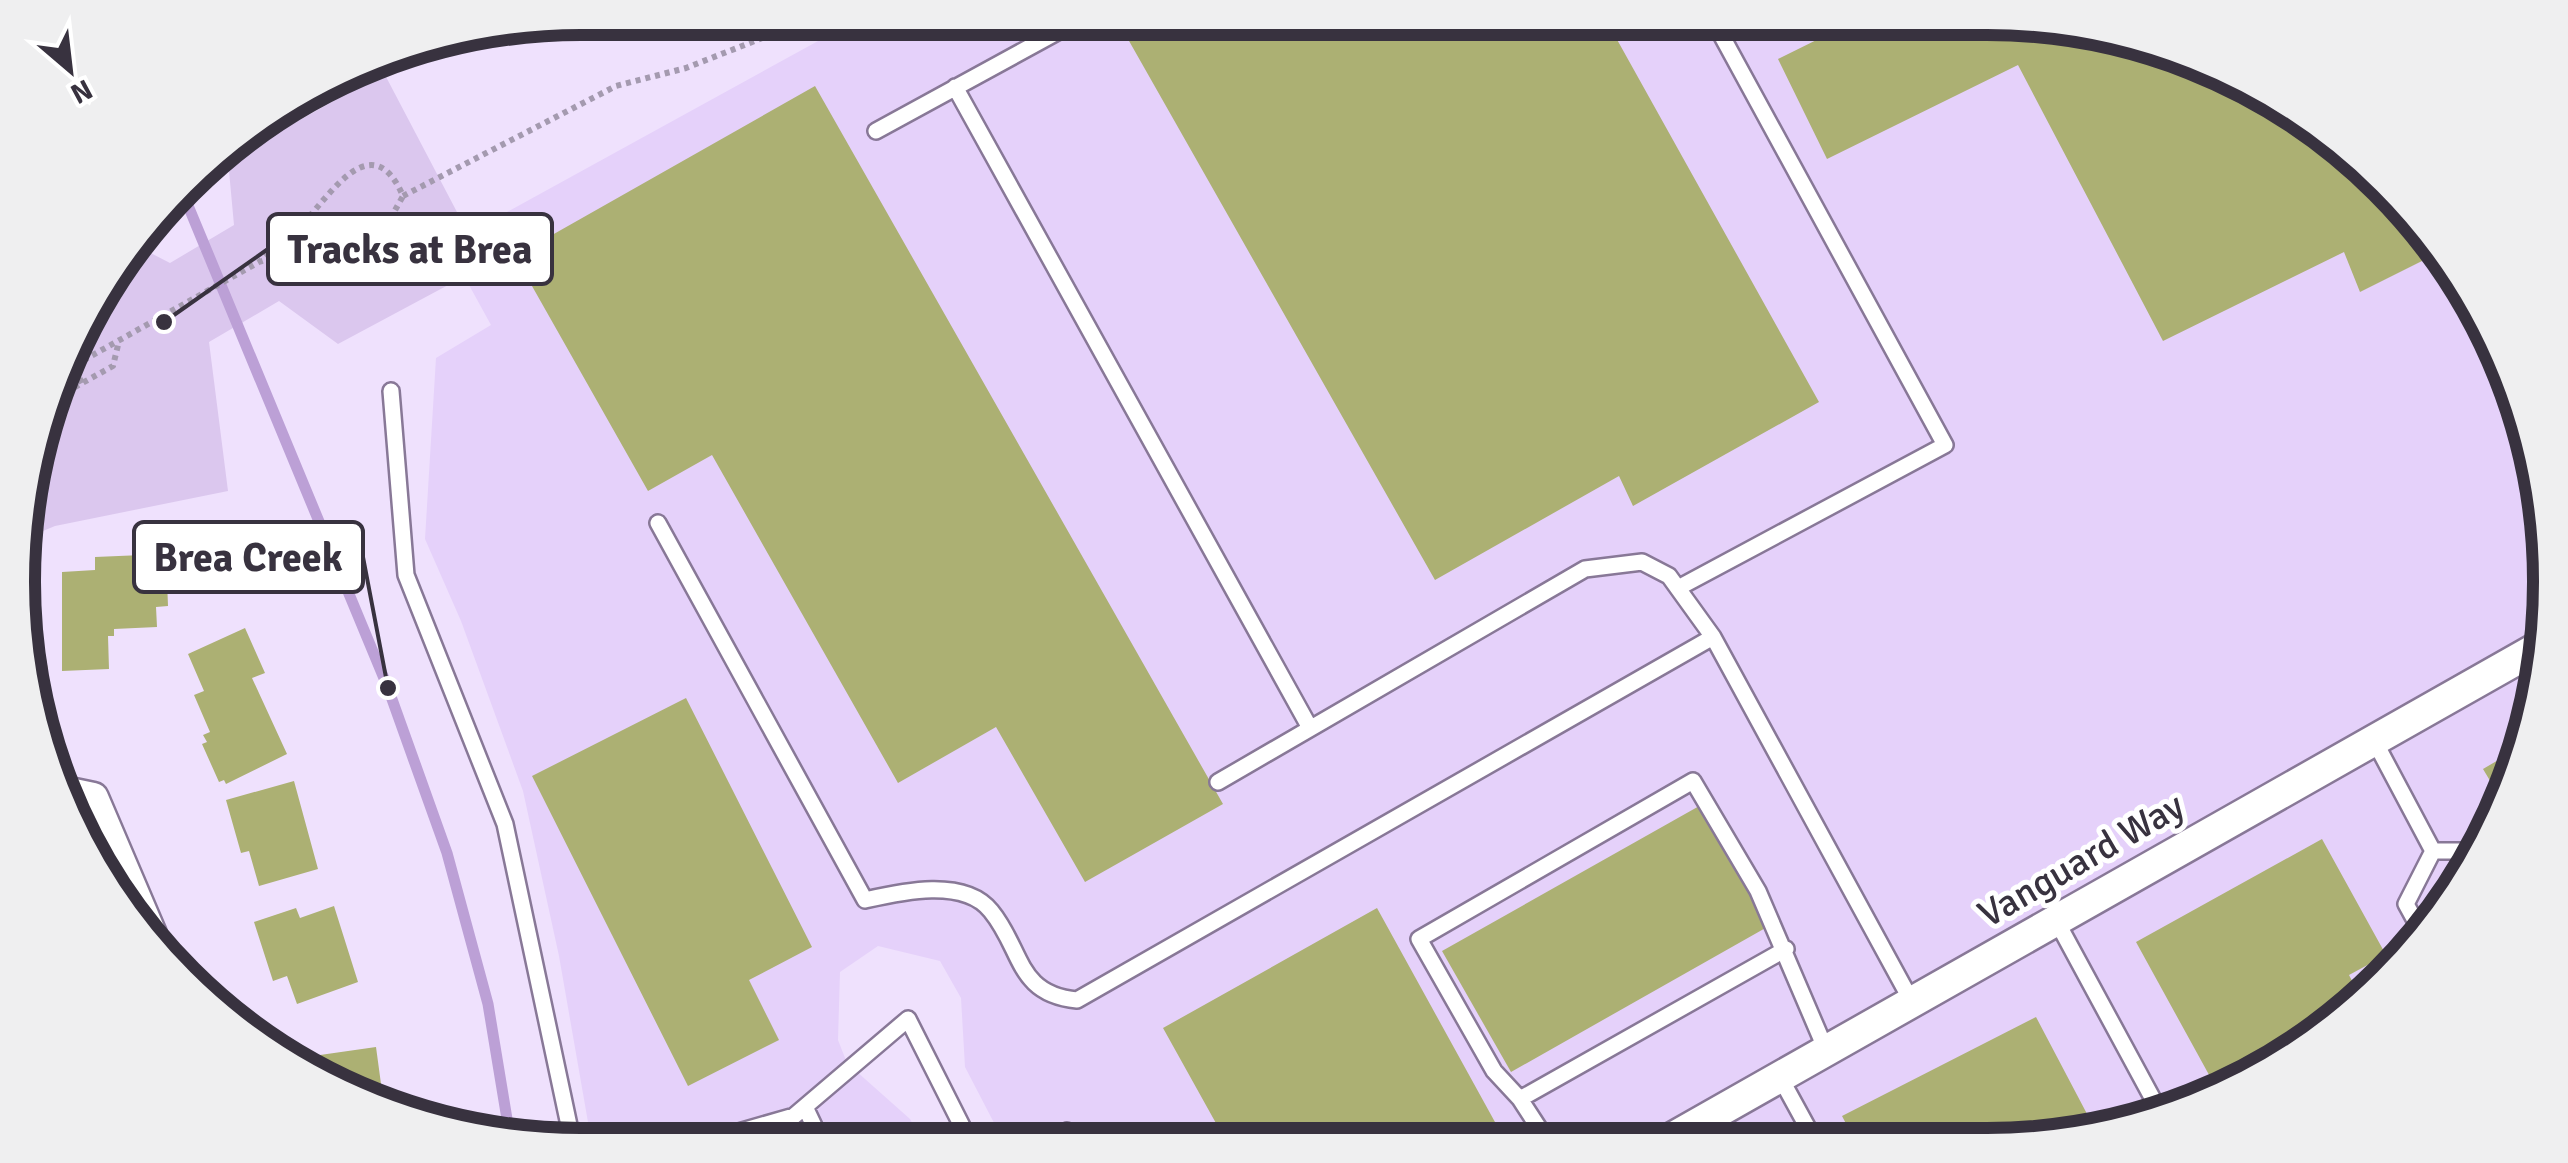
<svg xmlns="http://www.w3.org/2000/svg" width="2568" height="1163" font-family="Signika,sans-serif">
	<rect width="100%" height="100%" fill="#efe1fd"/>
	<path fill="#e5d1fa" d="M860 18H1987L2202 60 2385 182 2507 365 2550 581 2508 797 2434 924 2330 1029 2203 1102 2061 1141 1005 1144 965 1067 961 998 940 961 878 946 840 972 838 1040 847 1063 910 1119 924 1144 592 1145 559 956 523 791 461 621 425 539 436 358 491 325 447 245Z
		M439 41 371 83 363 69 400 48Z"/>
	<path fill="#dbc7ee" d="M384 73 468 233 448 245 465 276 338 344 279 301 209 342 228 491 55 526 26 538 28 472 93 299 137 246 170 263 234 225 228 160Z"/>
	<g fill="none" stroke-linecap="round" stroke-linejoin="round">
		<path stroke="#bca0d6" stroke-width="11" d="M182 191 388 688 447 853 488 1004 509 1131"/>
	</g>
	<path fill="#acb073" d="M1116 18H1605L1819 402 1633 506 1619 476 1435 580Z
		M1861 18H1987L2202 60 2385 182 2460 295 2450 300 2432 256 2360 292 2344 252 2163 341 2018 65 1827 159 1778 59Z
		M815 86 1223 804 1085 882 996 727 898 783 712 455 648 491 515 256Z
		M166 554 168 606 156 607 157 627 114 629V636H108L109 669 62 671V572L95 570V557Z
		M24 609 34 638 42 637 48 670 28 673 22 656Z
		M245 628 265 673 252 678 287 754 226 784 224 780 219 782 202 744 207 742 203 735 210 732 194 695 204 691 188 654Z
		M686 698 812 947 749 980 779 1040 688 1086 532 776Z
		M2517 749 2508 797 2504 804 2483 769Z
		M294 781 318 869 259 886 249 851 241 853 226 800Z
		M1701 805 1769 926 1511 1072 1442 951Z
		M2322 839 2386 955 2349 975 2361 998 2330 1029 2219 1093 2136 942Z
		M334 906 358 982 297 1004 287 976 273 981 254 922 296 908 300 918Z
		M1377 908 1506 1142 1227 1143 1163 1028Z
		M2036 1017 2096 1131 2061 1141H1855L1842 1116Z
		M376 1047 384 1106 366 1103 315 1071 313 1056Z"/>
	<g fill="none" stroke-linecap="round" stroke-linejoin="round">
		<g stroke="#887897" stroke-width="20">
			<path id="lane" d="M955 87 1310 728
				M876 131 1083 18
				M391 391 406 575 505 824 573 1144
				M658 523 865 900C900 892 964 877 991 911 1023 950 1016 994 1077 1000L1713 637
				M1678 588 1945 445 1712 18
				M2374 740 2433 851 2406 904 2423 935
				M1218 782 1585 569 1642 562 1669 576 1713 637 1912 1002
				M2433 851H2476
				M2056 920 2161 1114
				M1780 1077 1815 1141
				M1520 1099 1786 949
				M806 1109 823 1145
				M1548 1142 1520 1099 1494 1071 1419 939 1693 781 1758 891 1826 1050
				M1042 1144 1067 1131 1074 1144
				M693 1145 794 1116 908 1019 971 1144"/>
		</g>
		<g stroke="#887897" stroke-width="35">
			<path id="street" d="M69 793 93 798 151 934
				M1665 1142 2537 648"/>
		</g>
		<path stroke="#a49aaf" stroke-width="6" stroke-dasharray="5 5" stroke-linecap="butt" d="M403 196 616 86 686 68 813 18
			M87 315 130 271 126 259
			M70 361 82 383
			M66 370 259 262 389 221 403 196C373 127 333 191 306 220 292 236 275 249 259 262
			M57 397 113 366 119 341"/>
		<use href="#lane" stroke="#fff" stroke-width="15"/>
		<use href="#street" stroke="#fff" stroke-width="30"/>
	</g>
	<g text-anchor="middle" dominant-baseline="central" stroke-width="10" stroke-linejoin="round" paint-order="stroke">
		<g font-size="38" fill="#38323f" stroke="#fff">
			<text transform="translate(2081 860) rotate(-30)">Vanguard Way</text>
		</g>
	</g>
	<path d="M0 0H2568V1163H0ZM581 35H1987A546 546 0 0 1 2533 581V582A546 546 0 0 1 1987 1128H581A546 546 0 0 1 35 582V581A546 546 0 0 1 581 35Z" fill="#efeff0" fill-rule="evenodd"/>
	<path fill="none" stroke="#38323f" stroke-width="12" d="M581 35H1987A546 546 0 0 1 2533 581V582A546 546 0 0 1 1987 1128H581A546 546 0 0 1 35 582V581A546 546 0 0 1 581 35Z"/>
	<path fill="none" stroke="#38323f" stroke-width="4" d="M164 322L268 249M388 688L363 557"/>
	<g fill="#38323f" stroke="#fff" stroke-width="4">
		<circle cx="164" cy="322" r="10"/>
		<circle cx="388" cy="688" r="10"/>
	</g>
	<g fill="#fff" stroke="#38323f" stroke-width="4">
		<rect x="268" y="214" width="284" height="70" rx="10"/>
		<rect x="134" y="522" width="229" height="70" rx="10"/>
	</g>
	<g font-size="40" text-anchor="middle" font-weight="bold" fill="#38323f">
		<text x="410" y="263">Tracks at Brea</text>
		<text x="248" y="571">Brea Creek</text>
	</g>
	<g transform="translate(70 70) rotate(152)" stroke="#ffffff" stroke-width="8" paint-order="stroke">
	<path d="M0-8L18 38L0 25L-18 38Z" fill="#38323f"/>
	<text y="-15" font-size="28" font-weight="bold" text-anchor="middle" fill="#38323f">N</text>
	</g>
</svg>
